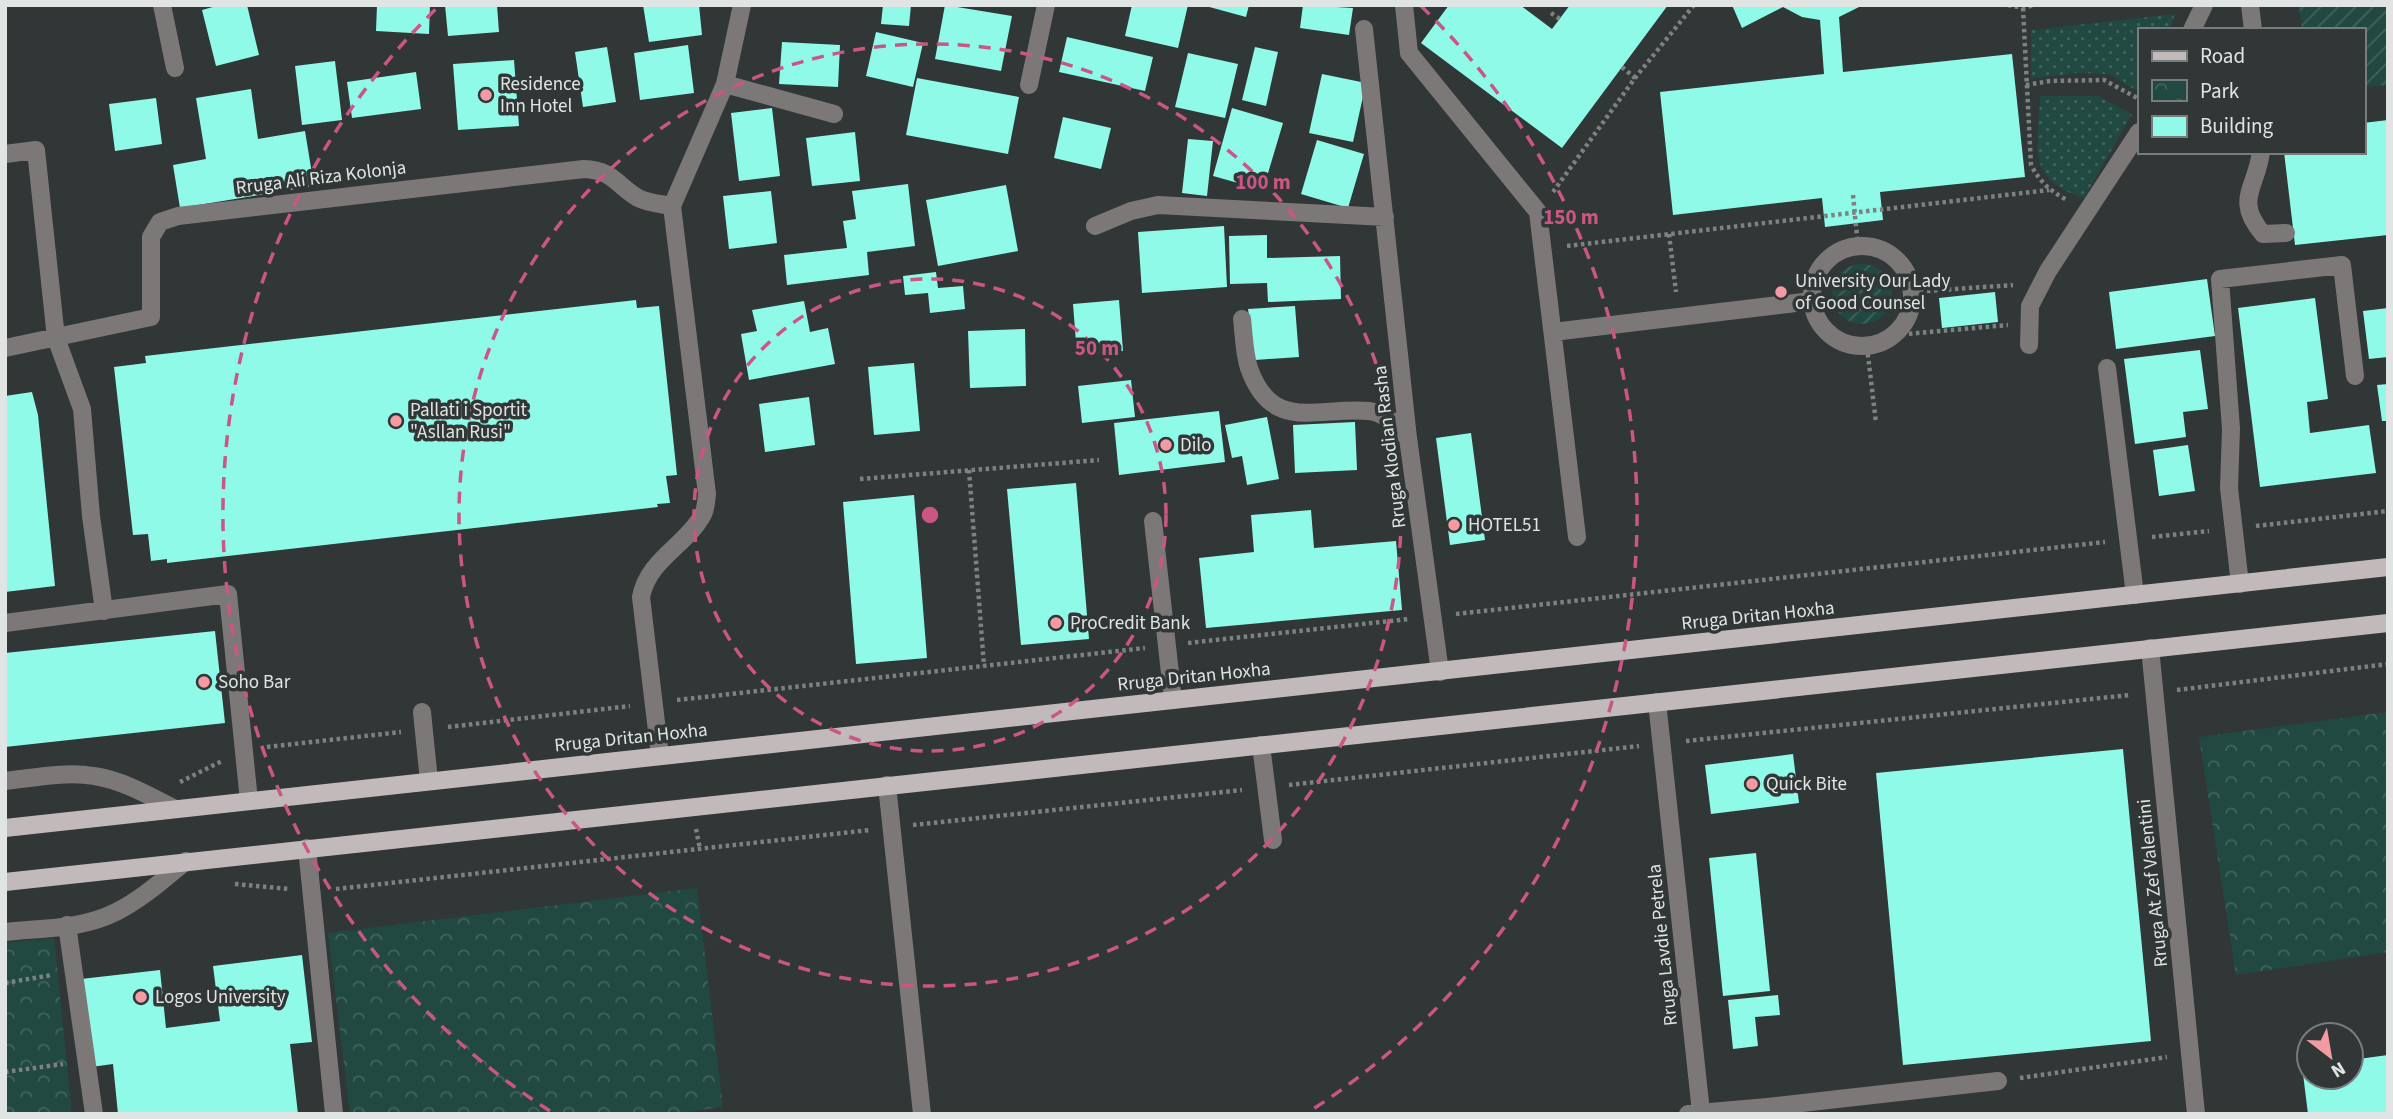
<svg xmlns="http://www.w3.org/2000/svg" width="2393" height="1119" font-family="'Source Sans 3',sans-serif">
	<defs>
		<pattern id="grass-dots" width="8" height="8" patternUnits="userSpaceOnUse" patternTransform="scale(1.75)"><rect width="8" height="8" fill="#214942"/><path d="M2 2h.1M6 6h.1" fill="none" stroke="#41635d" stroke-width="1.8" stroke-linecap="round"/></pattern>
		<pattern id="park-crowns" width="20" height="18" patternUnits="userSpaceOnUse" patternTransform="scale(1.75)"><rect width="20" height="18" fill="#214942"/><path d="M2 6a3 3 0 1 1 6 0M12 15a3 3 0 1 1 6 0" fill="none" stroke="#41635d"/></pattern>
		<pattern id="garden-furrows" width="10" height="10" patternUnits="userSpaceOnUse" patternTransform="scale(1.75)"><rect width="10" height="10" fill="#214942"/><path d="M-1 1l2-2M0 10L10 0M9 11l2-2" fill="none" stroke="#41635d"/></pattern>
	</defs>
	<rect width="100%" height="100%" fill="#303736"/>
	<path fill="url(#grass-dots)" d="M2175 14 2169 30H2139V92L2108 74 2076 73 2031 79V30Z
		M2040 96H2098L2132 114 2084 198C2025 180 2038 147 2040 96Z"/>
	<path fill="url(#park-crowns)" d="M2388 712V952L2236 975 2199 737Z
		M697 888 723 1107 668 1114H350L328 933Z
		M54 938 72 1114H5V943Z"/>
	<path fill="url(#garden-furrows)" d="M2299 5H2388V85L2363 87V30H2302Z
		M1832 294a30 30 0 1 1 60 0a30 30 0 1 1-60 0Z"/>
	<path fill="#90fae8" d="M220 5H247L259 55 216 66 202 10Z
		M377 5H430L429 34 376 31Z
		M445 5H497L499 32 448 36Z
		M643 5H699L702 35 649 42Z
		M883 5H911L909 26 881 24Z
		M945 5 1012 16 1001 71 935 59Z
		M1132 5H1188L1178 48 1125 36Z
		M1202 5H1249L1246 17Z
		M1303 5 1353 8 1349 35 1300 28Z
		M1449 5H1520L1552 29 1570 5H1668L1562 148 1421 43Z
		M1732 5H1863L1839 17 1843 72 2012 54 2025 177 1880 192 1883 220 1825 227 1822 198 1673 215 1660 92 1824 74 1820 20 1802 17 1783 7 1742 28Z
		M876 32 923 43 913 87 866 76Z
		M1067 37 1153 57 1145 91 1059 72Z
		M782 42 840 45 838 87 779 84Z
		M688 45 694 93 640 100 634 53Z
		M607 47 616 102 583 107 575 52Z
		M1255 47 1278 52 1266 106 1242 100Z
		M1188 53 1238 64 1225 118 1175 107Z
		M514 60 519 126 458 130 453 64Z
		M335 61 342 120 302 125 295 66Z
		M416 72 421 109 352 118 347 82Z
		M1322 74 1366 83 1353 142 1309 133Z
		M917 78 1019 97 1008 154 906 135Z
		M251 89 258 139 305 131 314 186 180 208 173 165 206 159 196 98Z
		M156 98 162 144 115 151 109 104Z
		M772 108 780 176 739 181 731 113Z
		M1232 108 1283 123 1263 190 1213 176Z
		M1063 117 1111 128 1101 169 1054 158Z
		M2388 120V235L2295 245 2284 152H2363V123Z
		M855 132 860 181 812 186 806 138Z
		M1188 139 1213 141 1207 196 1182 193Z
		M1317 140 1364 154 1348 208 1301 194Z
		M908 184 915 246 867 252 869 275 787 285 784 255 847 248 843 221 856 219 852 191Z
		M1006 185 1018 251 938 266 926 200Z
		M771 191 777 243 729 249 723 196Z
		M1224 226 1227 287 1142 293 1138 232Z
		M1267 235V258L1340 256 1341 299 1268 302 1267 283 1230 284 1229 236Z
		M936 272 938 288 963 286 965 309 930 313 928 293 905 295 903 276Z
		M2207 279 2215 336 2116 349 2109 292Z
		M1995 292 1998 322 1942 328 1939 298Z
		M2315 298 2328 399 2307 402 2310 433 2369 425 2376 473 2260 487 2238 308Z
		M636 300 637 308 659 306 677 475 666 476 670 503 657 504 658 507 167 563V559L151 561 148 534 133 535 114 367 146 363 145 356Z
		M1119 300 1123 351 1077 355 1073 304Z
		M804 301 810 332 828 328 835 364 749 380 741 334 757 331 752 310Z
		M1295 306 1299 357 1255 360 1248 309Z
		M2388 308V357L2369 359 2363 311Z
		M1025 329 1026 386 970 388 968 331Z
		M2200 350 2208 409 2183 412 2186 437 2135 444 2124 359Z
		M914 363 920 431 874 435 868 367Z
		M1131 380 1135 417 1082 423 1078 386Z
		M2388 384V421H2382L2377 385Z
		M32 392 38 415 55 586 5 592V396Z
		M809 397 815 445 765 452 759 404Z
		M1219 411 1225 462 1119 475 1114 423Z
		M1267 417 1279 479 1247 485 1242 456 1232 458 1225 425Z
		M1355 422 1357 470 1295 473 1293 425Z
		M1471 433 1485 540 1450 545 1436 438Z
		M2188 445 2195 491 2159 496 2153 450Z
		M1076 483 1089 639 1021 645 1007 489Z
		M914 495 927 658 856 664 843 502Z
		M1311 510 1314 548 1396 541 1402 610 1206 628 1199 558 1254 552 1251 515Z
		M215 631 225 723 5 747V653Z
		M2123 749 2151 1041 1903 1065 1876 773Z
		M1793 754 1799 803 1711 814 1705 765Z
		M1756 853 1770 991 1723 996 1709 858Z
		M302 955 312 1042 290 1044 298 1114H118L113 1064 91 1067 81 979 160 970 166 1028 220 1021 213 966Z
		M1778 995 1780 1015 1755 1017 1758 1046 1733 1049 1728 1000Z
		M2388 1055V1114H2308L2302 1066 2309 1065V1077H2351V1060Z"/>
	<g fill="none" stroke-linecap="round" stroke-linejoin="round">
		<path stroke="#7c8281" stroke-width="4.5" stroke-dasharray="3.5 3.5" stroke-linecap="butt" d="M2008 5 2023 8 2034 5
			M2023 8 2031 165C2040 182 2050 191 2067 200
			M1551 13 1560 19
			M1622 67 1635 78
			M2026 85 2050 81 2104 80 2139 99
			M1553 192 1635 78 1694 5
			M1853 195 1858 246
			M1669 234 1676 292
			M1567 246 2049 190
			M1913 292 2013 285
			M1895 335 2008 325
			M1867 347 1876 423
			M969 470 984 666
			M860 479 1099 460
			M2256 526 2388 511
			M2152 537 2209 531
			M1456 614 2105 542
			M1188 643 1409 619
			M2177 690 2388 664
			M677 700 1145 648
			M448 727 630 706
			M1686 741 2130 695
			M267 747 401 732
			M180 782 222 761
			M1289 785 1639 746
			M913 825 1242 790
			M696 829 700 849
			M235 884 289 889
			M336 889 870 830
			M5 983 52 975
			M5 1072 63 1064
			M2020 1078 2167 1057"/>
		<path stroke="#7c7878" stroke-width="18" d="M162 5 175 68
			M1404 5 1409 53 1538 212 1577 537
			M2250 5 2253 30
			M1364 29 1408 438 1440 672
			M2192 30 2204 5
			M725 84 834 114
			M1029 85 1046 5
			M2261 152C2256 189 2234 200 2263 234L2286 233
			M5 154 36 150 56 338 82 409 91 516 104 611
			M1095 226 1131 211 1158 205 1385 217
			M1812 296a50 50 0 1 1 100 0a50 50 0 1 1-100 0Z
			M1242 319C1244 335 1244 353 1249 368 1272 434 1318 406 1369 411 1386 413 1397 426 1408 438
			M1553 332 1812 301
			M2029 345 2030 306 2048 271 2139 132
			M5 348 151 317V237L160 222 178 216 584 169C613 170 616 185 638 198 648 203 661 204 672 206
			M2107 368 2135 595
			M1153 521 1173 700
			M2240 584 2229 488 2231 429 2220 279 2342 265 2355 376
			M5 623 228 594 249 801
			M2150 648 2196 1114
			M1657 702 1701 1112
			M422 712 429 781
			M1261 745 1273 840
			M660 756 641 597C648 560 685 546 702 516 706 510 706 502 707 494L672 206 725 84 742 5
			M5 781C33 778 66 771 94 776 122 780 150 796 175 809
			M887 785 922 1114
			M307 848 334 1114
			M67 925 94 1114
			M5 932C42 928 83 929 116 912 142 899 164 879 186 861
			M1688 1114 1767 1107 1998 1081"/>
		<path stroke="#c1b9ba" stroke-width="18" d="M5 828 2388 567
			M5 882 2388 623"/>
	</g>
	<g fill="none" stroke="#cb5684" stroke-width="3.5" stroke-dasharray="12 9">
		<circle cx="930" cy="515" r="236"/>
		<circle cx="930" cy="515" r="471"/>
		<path d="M550 1111A707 707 0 0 1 439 6M1421 6A707 707 0 0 1 1310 1111"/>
	</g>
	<g fill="#f49aa2" stroke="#303736" stroke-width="2.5">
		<circle cx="486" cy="95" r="7"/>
		<circle cx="1781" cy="292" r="7"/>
		<circle cx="396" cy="421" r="7"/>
		<circle cx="1166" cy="445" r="7"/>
		<circle cx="1454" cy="525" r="7"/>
		<circle cx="1056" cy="623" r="7"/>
		<circle cx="204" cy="682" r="7"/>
		<circle cx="1752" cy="784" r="7"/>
		<circle cx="141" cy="997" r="7"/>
	</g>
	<g text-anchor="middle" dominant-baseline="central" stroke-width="7" stroke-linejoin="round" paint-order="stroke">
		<g font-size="19" fill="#e0e5e4" stroke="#303736" text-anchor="start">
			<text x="500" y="84">Residence<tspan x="500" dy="22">Inn Hotel</tspan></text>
			<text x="1795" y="281">University Our Lady<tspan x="1795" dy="22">of Good Counsel</tspan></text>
			<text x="410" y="410">Pallati i Sportit<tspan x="410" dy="22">"Asllan Rusi"</tspan></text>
			<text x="1180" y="445">Dilo</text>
			<text x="1468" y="525">HOTEL51</text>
			<text x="1070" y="623">ProCredit Bank</text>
			<text x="218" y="682">Soho Bar</text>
			<text x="1766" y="784">Quick Bite</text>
			<text x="155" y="997">Logos University</text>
		</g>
		<g font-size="19" fill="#e0e5e4" stroke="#303736">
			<text transform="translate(321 178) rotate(-7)">Rruga Ali Riza Kolonja</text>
			<text transform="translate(1390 447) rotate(-97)">Rruga Klodian Rasha</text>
			<text transform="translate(1758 616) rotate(-6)">Rruga Dritan Hoxha</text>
			<text transform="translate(1194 677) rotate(-6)">Rruga Dritan Hoxha</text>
			<text transform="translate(631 738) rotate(-6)">Rruga Dritan Hoxha</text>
			<text transform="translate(2153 883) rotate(-96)">Rruga At Zef Valentini</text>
			<text transform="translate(1663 945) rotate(-96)">Rruga Lavdie Petrela</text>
		</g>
	</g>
	<circle cx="930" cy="515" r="10" fill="#cb5684" stroke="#303736" stroke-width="3.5"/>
	<g font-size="21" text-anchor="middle" font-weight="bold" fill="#cb5684" stroke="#303736" stroke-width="7" stroke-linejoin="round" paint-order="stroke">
		<text x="1263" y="189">100 m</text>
		<text x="1571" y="224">150 m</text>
		<text x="1097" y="355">50 m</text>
	</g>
	<rect width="2393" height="1119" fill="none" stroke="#e0e5e4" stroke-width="14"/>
	<rect x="2138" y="28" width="228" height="126" fill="#303736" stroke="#767d7c" stroke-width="2"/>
	<rect x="2152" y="51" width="35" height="10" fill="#c1b9ba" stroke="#767d7c" stroke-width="2"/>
	<text x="2200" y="63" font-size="21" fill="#e0e5e4">Road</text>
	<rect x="2152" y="80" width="35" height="21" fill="url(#park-crowns)" stroke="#767d7c" stroke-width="2"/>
	<text x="2200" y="98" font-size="21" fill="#e0e5e4">Park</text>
	<rect x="2152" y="116" width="35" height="21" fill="#90fae8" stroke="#767d7c" stroke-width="2"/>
	<text x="2200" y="133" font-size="21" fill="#e0e5e4">Building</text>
	<g transform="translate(2330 1056) rotate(149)"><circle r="33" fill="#303736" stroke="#767d7c" stroke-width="2"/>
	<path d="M0-5L12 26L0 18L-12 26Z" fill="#f49aa2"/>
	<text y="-10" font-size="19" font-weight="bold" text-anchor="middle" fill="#e0e5e4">N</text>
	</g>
</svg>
